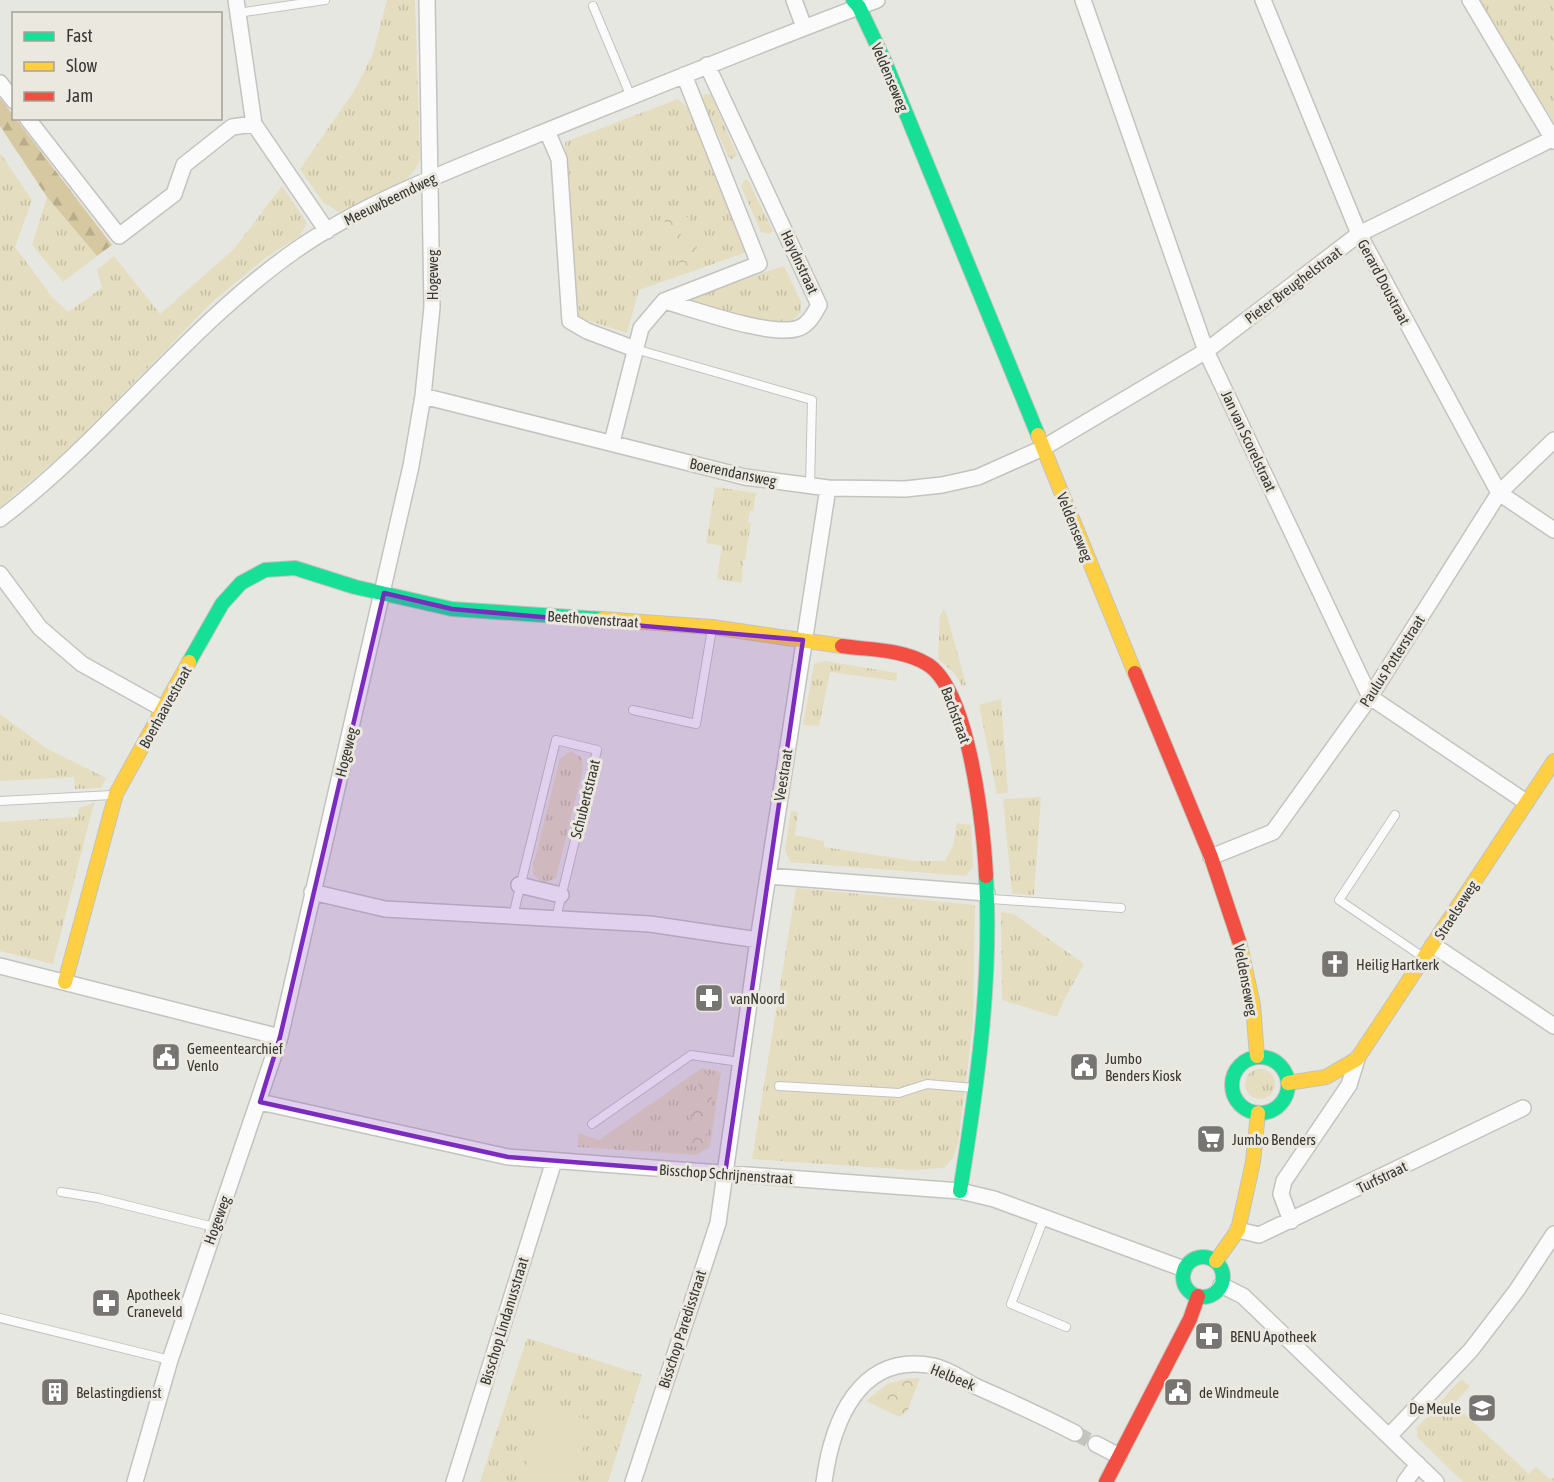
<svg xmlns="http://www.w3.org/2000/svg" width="1554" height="1482" font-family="'Asap Condensed',sans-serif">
	<defs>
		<pattern id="grass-tufts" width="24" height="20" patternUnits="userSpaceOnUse" patternTransform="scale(1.5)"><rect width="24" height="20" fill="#e5ddbf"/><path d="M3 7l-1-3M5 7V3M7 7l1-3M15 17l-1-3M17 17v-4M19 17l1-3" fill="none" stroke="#c5bea5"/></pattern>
		<pattern id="forest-firs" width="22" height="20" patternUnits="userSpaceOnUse" patternTransform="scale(1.5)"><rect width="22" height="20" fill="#d6c9a1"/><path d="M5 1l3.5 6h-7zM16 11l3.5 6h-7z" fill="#b8ad8b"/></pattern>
		<pattern id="park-crowns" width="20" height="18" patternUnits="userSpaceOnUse" patternTransform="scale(1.5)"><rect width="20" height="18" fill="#e5ddbf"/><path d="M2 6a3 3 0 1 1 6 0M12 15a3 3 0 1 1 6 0" fill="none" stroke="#c5bea5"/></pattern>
	</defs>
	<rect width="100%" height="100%" fill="#e7e7e2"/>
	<path fill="url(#grass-tufts)" d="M387 0H415L420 159C410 190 367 199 339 212L323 202 300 169 356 88 372 56Z
		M1478 0H1554V122Z
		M704 94H711L737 155 732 159 729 158 702 99Z
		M678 99 687 107 750 251 639 290 627 333 577 317 565 142Z
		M0 153 32 200 15 247 53 298 68 312 102 288 97 270 114 256 160 314 234 249 282 186 307 223 300 236 265 258 212 302 70 448 0 507Z
		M744 180H748L773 231 769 234 761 232 741 186Z
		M47 197 97 256 63 282 32 245Z
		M784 266 801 302V312L790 323 759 321 682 300Z
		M715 487 756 493 753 511H750L748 522H751L745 560H743L742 583 717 579 722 546 706 543Z
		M944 610 947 615 966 685 962 686 955 674 938 659 940 615Z
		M825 661 897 673V681L830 672 819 726 803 725 814 664Z
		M1001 699 1008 793 997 794 979 705Z
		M0 714 46 748 106 778 101 788 75 789 74 777 0 781Z
		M571 751 582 758 583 769 556 878 542 884 533 874V866L560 758Z
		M1041 797 1034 895 1012 894 1003 799Z
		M94 803 53 964 0 951V822L77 817 79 808Z
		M791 811 798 812 795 835 824 841V847L915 861H945L953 846 957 823 971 825 973 867 966 876 790 862 785 850Z
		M796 888 975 905 973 1020 968 1065 958 1143 953 1158 944 1168 912 1170 752 1159Z
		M1001 912 1014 914 1084 964 1064 1000 1057 1017 1002 1000Z
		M702 1068 721 1072 710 1147 696 1155 577 1147 579 1133 599 1140Z
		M1245 1084a15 15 0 1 1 30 0a15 15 0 1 1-30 0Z
		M527 1338 642 1375 608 1482H480Z
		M1461 1379 1470 1386 1454 1404 1529 1474 1536 1467 1551 1480 1554 1477V1482H1463L1417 1437V1428Z"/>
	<path fill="url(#forest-firs)" d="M0 98 112 245 97 256 47 197 0 126Z"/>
	<path fill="url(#park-crowns)" d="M676 211 689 218 690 229 680 234C690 242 700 245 701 260L697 268 680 266 677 250 664 229 665 216Z
		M701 1073 716 1075 704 1148 686 1145Z
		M909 1378H920L907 1412 899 1417 866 1401 887 1384Z"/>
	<path fill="#e5ddbf" d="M546 1406 592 1421 572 1482H520Z"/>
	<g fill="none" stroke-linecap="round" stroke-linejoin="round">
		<path stroke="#c4c4bf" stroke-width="15" stroke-dasharray="15 8" stroke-linecap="butt" d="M1075 1433 1096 1444"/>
		<g stroke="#c3c3bf" stroke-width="10">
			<path id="lane" d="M593 6 631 97
				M238 13 325 0
				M635 349 812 400 810 487
				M633 710 696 724 712 629
				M0 801 112 795
				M1395 815 1339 900 1423 957
				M991 899 1121 908
				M513 916 556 740 597 750 556 918
				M779 1086 899 1093 927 1084 974 1088
				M592 1124 691 1055 740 1062
				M61 1192 98 1198 214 1227
				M1044 1218 1011 1304 1066 1327
				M0 1318 170 1360"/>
		</g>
		<g stroke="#c3c3bf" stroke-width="18">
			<path id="street" d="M236 0 254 124 327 231
				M794 0 804 27
				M1083 0 1206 351 1370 697 1526 802
				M1263 0 1359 234 1499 493 1554 530
				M1470 0 1554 141
				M0 83 14 101
				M27 118 119 236 174 194 184 165 232 127 254 124
				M547 131 559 159 570 321 587 331 635 349
				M664 301C694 309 772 338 799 328 809 324 814 314 819 305L707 65
				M423 396 745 477 828 488 905 489 942 485 978 477 1043 448 1206 351 1359 234 1552 139
				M612 442 641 328 664 301 759 264 684 75
				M0 519C107 438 186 327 296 250 368 200 454 169 534 136 648 90 762 43 877 0
				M0 574 40 628 82 664 163 709
				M1211 857 1273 832 1370 697 1499 493 1554 440
				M768 876 987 893
				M519 885 561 895
				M312 892 385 909 650 924 758 940
				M1433 945 1554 1026
				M0 966 280 1037
				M260 1102 508 1157 960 1191 994 1199 1184 1269
				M1291 1221 1281 1194 1284 1181 1349 1085 1357 1059
				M1238 1230 1259 1235 1523 1108
				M1221 1285 1243 1296 1436 1482
				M1389 1436 1471 1350 1517 1290 1554 1234
				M1096 1444 1119 1456
				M135 1482 170 1360 280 1037 411 466 423 396 432 307 427 0
				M454 1482 554 1161
				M633 1482 718 1223 758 940 828 488
				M824 1482C832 1422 859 1351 934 1366 948 1369 962 1379 975 1386 1009 1401 1042 1416 1075 1433
				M1405 1482 1418 1464"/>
		</g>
		<g stroke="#c3c3bf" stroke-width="16">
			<path id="fast" d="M853 0 859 7 885 62 1038 435
				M189 662 222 604 241 583 265 570 295 568 355 587 452 609 602 619
				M1232 1085a28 28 0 1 1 56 0a28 28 0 1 1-56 0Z
				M960 1191C977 1087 992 982 986 876
				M1183 1277a20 20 0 1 1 40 0a20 20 0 1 1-40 0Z"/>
		</g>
		<g stroke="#c3c3bf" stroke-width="16">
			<path id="slow" d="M1038 435 1135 673
				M602 619 712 627 842 646
				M1239 941 1253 1005 1257 1056
				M65 982 116 794 189 662
				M1288 1083 1326 1077 1357 1059 1554 761
				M1216 1261 1238 1230 1253 1162 1258 1113"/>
		</g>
		<g stroke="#c3c3bf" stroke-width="16">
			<path id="jam" d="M842 646C869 650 903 649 927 664 969 689 984 829 986 876
				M1135 673 1211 857 1239 941
				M1106 1482 1190 1319 1198 1296"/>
		</g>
		<use href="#lane" stroke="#fbfbfb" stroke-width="8"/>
		<use href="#street" stroke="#fbfbfb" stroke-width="15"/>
		<use href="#fast" stroke="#16e098" stroke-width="14"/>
		<use href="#slow" stroke="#ffcf43" stroke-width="14"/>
		<use href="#jam" stroke="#f24e42" stroke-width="14"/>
	</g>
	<path fill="#7b2cbf" fill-opacity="0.2" stroke="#7b2cbf" stroke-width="4.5" stroke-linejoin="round" d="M384 593 452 609 803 640 725 1174 508 1157 260 1102 280 1037Z"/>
	<defs>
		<g id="church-square" transform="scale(1.5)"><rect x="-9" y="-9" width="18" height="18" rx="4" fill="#767572" stroke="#eae8df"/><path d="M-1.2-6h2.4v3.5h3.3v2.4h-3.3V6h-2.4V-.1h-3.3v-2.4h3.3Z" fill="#fff"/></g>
		<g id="pharmacy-square" transform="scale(1.5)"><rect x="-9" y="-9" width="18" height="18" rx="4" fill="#767572" stroke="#eae8df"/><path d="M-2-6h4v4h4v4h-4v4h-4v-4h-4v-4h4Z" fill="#fff"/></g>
		<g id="civic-square" transform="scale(1.5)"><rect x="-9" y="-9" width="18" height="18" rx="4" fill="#767572" stroke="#eae8df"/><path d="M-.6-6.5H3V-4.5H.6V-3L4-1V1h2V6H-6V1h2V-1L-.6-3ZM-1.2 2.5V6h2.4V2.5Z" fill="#fff"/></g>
		<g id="supermarket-square" transform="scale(1.5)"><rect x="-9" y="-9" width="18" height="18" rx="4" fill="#767572" stroke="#eae8df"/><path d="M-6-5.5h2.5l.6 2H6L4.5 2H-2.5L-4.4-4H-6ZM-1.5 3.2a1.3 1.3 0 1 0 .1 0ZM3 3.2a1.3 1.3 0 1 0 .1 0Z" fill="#fff"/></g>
		<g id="building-square" transform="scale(1.5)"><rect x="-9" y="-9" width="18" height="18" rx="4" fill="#767572" stroke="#eae8df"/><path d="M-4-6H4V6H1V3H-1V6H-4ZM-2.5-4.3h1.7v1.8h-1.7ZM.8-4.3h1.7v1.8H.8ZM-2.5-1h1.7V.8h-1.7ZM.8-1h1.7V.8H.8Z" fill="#fff"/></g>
		<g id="school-square" transform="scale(1.5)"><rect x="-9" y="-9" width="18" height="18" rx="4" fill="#767572" stroke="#eae8df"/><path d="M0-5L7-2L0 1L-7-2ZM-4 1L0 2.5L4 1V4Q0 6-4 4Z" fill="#fff"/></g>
	</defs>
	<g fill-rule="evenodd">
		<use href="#church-square" x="1335" y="964"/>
		<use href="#pharmacy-square" x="709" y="998"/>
		<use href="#civic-square" x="166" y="1057"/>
		<use href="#civic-square" x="1084" y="1067"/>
		<use href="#supermarket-square" x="1211" y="1139"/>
		<use href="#pharmacy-square" x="106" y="1303"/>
		<use href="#pharmacy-square" x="1209" y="1336"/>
		<use href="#building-square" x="55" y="1392"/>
		<use href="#civic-square" x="1178" y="1392"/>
		<use href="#school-square" x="1482" y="1408"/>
	</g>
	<g text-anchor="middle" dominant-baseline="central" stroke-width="6" stroke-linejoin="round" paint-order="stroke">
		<g font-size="15" fill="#393835" stroke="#eae8df">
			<text transform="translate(890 77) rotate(67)">Veldenseweg</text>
			<text transform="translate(390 199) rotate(-26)">Meeuwbeemdweg</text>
			<text transform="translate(800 262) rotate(65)">Haydnstraat</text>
			<text transform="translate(432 275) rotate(-90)">Hogeweg</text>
			<text transform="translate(1384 282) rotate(62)">Gerard Doustraat</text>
			<text transform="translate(1293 285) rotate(-37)">Pieter Breughelstraat</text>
			<text transform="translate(1249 441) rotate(65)">Jan van Scorelstraat</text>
			<text transform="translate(733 472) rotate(12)">Boerendansweg</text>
			<text transform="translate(1075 527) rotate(68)">Veldenseweg</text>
			<text transform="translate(593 619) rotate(4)">Beethovenstraat</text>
			<text transform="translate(1392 661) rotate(-57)">Paulus Potterstraat</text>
			<text transform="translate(165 707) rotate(-61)">Boerhaavestraat</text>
			<text transform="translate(956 715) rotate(70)">Bachstraat</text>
			<text transform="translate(346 752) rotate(-76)">Hogeweg</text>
			<text transform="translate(783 775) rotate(-81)">Veestraat</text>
			<text transform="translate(585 799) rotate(-76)">Schubertstraat</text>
			<text transform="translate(1456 910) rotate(-57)">Straelseweg</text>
			<text transform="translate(1246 980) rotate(79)">Veldenseweg</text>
			<text transform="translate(726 1174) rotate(4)">Bisschop Schrijnenstraat</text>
			<text transform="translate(1382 1177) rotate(-26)">Turfstraat</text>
			<text transform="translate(217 1220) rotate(-70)">Hogeweg</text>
			<text transform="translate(504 1321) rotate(-73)">Bisschop Lindanusstraat</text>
			<text transform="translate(682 1329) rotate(-72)">Bisschop Paredisstraat</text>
			<text transform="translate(953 1377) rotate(22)">Helbeek</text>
		</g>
		<g font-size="15" fill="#393835" stroke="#eae8df" text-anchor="start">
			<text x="1356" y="964">Heilig Hartkerk</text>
			<text x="730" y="998">vanNoord</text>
			<text x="187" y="1048">Gemeentearchief<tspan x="187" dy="17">Venlo</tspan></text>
			<text x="1105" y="1058">Jumbo<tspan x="1105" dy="17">Benders Kiosk</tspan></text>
			<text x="1232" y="1139">Jumbo Benders</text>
			<text x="127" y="1294">Apotheek<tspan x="127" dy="17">Craneveld</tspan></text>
			<text x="1230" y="1336">BENU Apotheek</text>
			<text x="76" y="1392">Belastingdienst</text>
			<text x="1199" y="1392">de Windmeule</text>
			<text x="1461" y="1408" text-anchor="end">De Meule</text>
		</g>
	</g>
	<rect x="12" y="12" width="210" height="108" fill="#eae8df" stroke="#a3a29b" stroke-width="1.5"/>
	<rect x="24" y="32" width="30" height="9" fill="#16e098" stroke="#a3a29b" stroke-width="1.5"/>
	<text x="66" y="42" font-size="18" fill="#393835">Fast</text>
	<rect x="24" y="62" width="30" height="9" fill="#ffcf43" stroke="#a3a29b" stroke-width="1.5"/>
	<text x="66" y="72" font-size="18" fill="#393835">Slow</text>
	<rect x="24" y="92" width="30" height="9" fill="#f24e42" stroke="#a3a29b" stroke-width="1.5"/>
	<text x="66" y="102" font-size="18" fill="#393835">Jam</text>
</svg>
